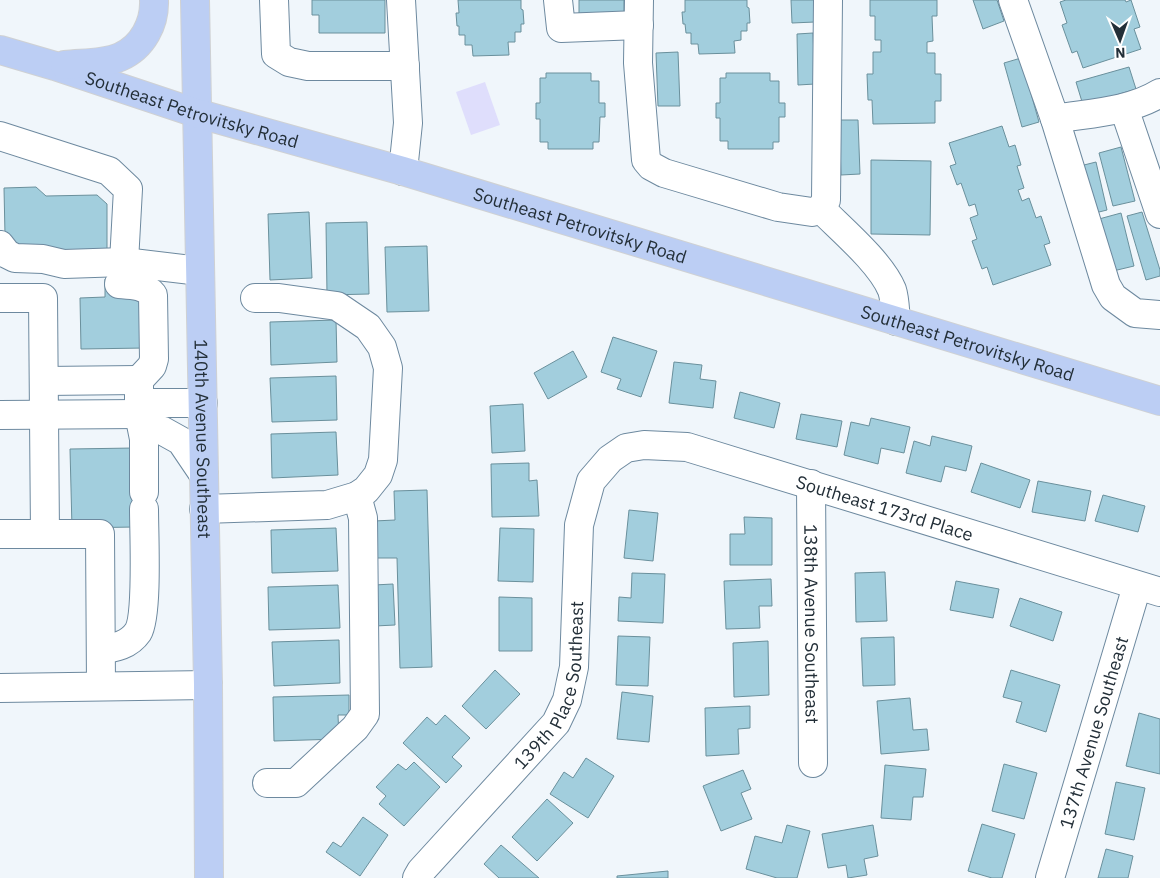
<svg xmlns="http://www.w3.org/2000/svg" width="1160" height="878" font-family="'IBM Plex Sans',sans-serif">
	<rect width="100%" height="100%" fill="#f0f6fb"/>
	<path fill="#dfdefc" d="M485 82 500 125 471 135 456 92Z"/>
	<path fill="#a2cedd" stroke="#6a909c" d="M312 0H385V33H319V15H312Z
		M458 0H521V9L523 10 524 24H521V32H515V42H508L509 55 473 56 472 45H465V35H459V26H457L456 13H459Z
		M579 0H624V13L579 14Z
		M685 0H747V7L749 8 750 23H747V31H741V40L734 41 735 53 699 54 698 44H691V33H686L685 24H683L682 12H685Z
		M791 0H814L815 22 792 23Z
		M870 0H937V16H932L933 41 927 42V53H935V74H941V101H935V123L873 124 872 100H868L867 74H873V52H881V40H875V16H870Z
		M973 0H997L1004 21 983 29Z
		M1066 0H1125L1126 2 1131 0 1140 27 1134 29 1141 49 1083 68 1077 51 1072 53 1062 25 1067 23 1060 2Z
		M813 33 815 84 798 85 797 34Z
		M678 52 680 106H658L656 53Z
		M1021 58 1039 122 1022 127 1004 63Z
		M1129 67 1136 89 1083 105 1076 82Z
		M546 73H591V81H599V103H605V117H600L599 142H593V149H548V142H540V119H536V103H540V78H546Z
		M726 73H770V81H779V103H785V117H779V142H773V149H728V141H720V118H716V103H720V78H726Z
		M839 120H858L860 174 841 175Z
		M1002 126 1009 147 1015 145 1021 165 1017 166 1024 188 1018 190 1022 201 1029 198 1036 218 1041 216 1050 243 1044 245 1051 265 993 285 987 267 982 269 972 241 977 239 970 218 978 215 975 204 969 206 961 183 957 185 950 166 956 164 949 143Z
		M1121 147 1135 201 1113 206 1099 153Z
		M871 160 931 161 930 235 871 234Z
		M1096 162 1107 210 1091 214 1080 166Z
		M36 187 46 196 97 195 107 204V251L24 252 5 235 4 188Z
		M309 212 312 278 270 280 268 214Z
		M1142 212 1160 270V276L1146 280 1127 216Z
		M1121 213 1134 266 1113 271 1099 219Z
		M367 222 369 294 327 295 326 223Z
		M427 246 429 311 387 312 385 247Z
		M105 279H119L144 298 145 348 81 349 80 298 105 297Z
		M336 320 337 362 271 365 270 322Z
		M613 337 657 351 641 397 617 389 621 379 601 372Z
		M573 351 587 377 548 399 534 373Z
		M674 362 702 365 700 379 716 381 713 408 669 403Z
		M336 376 337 420 272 422 270 378Z
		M740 392 780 403 774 428 734 418Z
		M523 404 525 451 492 453 490 406Z
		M801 414 842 421 837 447 796 439Z
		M871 418 910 427 904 453 881 448 878 464 844 455 851 422 869 426Z
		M336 432 338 475 272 478 271 434Z
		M932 436 972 446 966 471 945 466 941 482 906 473 914 441 930 446Z
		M134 448 155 491V509L135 527 72 528 70 449Z
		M529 463V481L537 480 539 516 492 517 491 464Z
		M981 463 1030 480 1020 508 971 492Z
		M1038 481 1091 491 1085 521 1032 512Z
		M427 490 432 667 400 668 397 558H375L374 521 395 520 394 491Z
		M1103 495 1145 506 1138 532 1095 521Z
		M629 510 658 513 653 561 624 558Z
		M744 517 772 518V565H730V534H745Z
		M336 528 338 571 272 573 271 530Z
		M500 528 534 529 533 582 498 581Z
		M885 572 887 621 856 622 855 573Z
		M632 573 665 574 663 623 618 621 619 597 631 598Z
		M771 579 772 606H759L760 628 726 629 724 581Z
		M956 581 999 589 993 618 950 610Z
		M393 584 395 625 375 626 374 585Z
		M338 585 340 628 269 630 268 587Z
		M499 597 532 598V651H499Z
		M1020 598 1062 612 1053 641 1010 626Z
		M618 636 650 637 648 686 616 685Z
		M894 637 895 685 863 686 861 638Z
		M339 640 340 683 274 686 272 642Z
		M768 641 769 695 734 697 733 643Z
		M495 670 520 694 486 729 462 706Z
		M1011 670 1060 685 1046 732 1016 722 1022 702 1003 697Z
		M622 692 653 696 649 742 617 739Z
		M349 695V715H338L339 739 274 741 273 697Z
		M910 698 913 730 927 729 929 750 881 754 877 701Z
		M750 706V728L738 729 739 754 706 756 705 708Z
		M1139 713 1160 719V774L1126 766Z
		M445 715 470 738 452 757 462 766 446 783 403 743 427 717 436 725Z
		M586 758 614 776 588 818 550 794 564 772 573 778Z
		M414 762 440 787 404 826 379 804 386 796 376 787 398 764 406 770Z
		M1004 764 1037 773 1024 819 992 811Z
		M885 765 926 769 923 797H913L911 820 881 818Z
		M743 770 751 789 741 793 752 819 721 831 703 786Z
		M1116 782 1145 788 1134 840 1105 834Z
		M547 799 573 823 537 861 512 837Z
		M363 817 388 835 360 876 326 852 333 842 341 847Z
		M982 824 1015 834 1002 878H992L968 871Z
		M787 825 810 831 797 878H777L746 869 755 836 782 843Z
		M873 825 878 856 864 859 867 875 848 878 846 865 828 868 822 834Z
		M501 845 539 878H499L484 864Z
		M1106 849 1133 856 1128 878H1098Z
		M668 871V878H617V876Z"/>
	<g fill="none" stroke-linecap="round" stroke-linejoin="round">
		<g stroke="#6d899f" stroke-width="30">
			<g id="minor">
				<path d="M274 0 276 54 289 62 308 66H405"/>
				<path d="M401 0 408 123 403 171"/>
				<path d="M558 0 561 28 639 25"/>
				<path d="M639 0 638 63 646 160 651 166 664 173 778 207 812 212 821 209 826 200 828 0"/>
				<path d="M1013 0 1055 119C1090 113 1129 112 1160 93"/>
				<path d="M1124 108 1160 214"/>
				<path d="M1055 119 1106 285 1113 297 1135 313 1160 315"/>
				<path d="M0 136 109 171 128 189 124 262"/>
				<path d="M821 209C842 230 881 263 892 290 895 299 895 311 896 321"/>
				<path d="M0 245 7 254 15 258 43 259 64 264 124 262 200 271"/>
				<path d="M119 284C132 285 145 285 153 295L154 359 152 366 139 380V414L144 439V492"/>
				<path d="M0 298H43L45 534"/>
				<path d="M44 381 139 380"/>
				<path d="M139 414 146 427 163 431 181 441 204 475"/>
				<path d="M139 414 147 403H203"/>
				<path d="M0 415 139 414"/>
				<path id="s1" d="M811 484 813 763"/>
				<path d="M204 509 327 505 357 496 366 490 378 475 383 460 388 368 382 347 368 327 337 306 279 298H255"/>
				<path d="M0 534H100L101 686"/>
				<path d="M101 649C115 648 129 645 138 632 148 615 144 533 144 509"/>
				<path d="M0 688 208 685"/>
				<path d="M267 783H296L355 728 365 714 363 518 357 496"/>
				<path id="s2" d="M417 878 421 871 556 723 567 700 574 667 579 525 591 481 610 459 626 448 644 445 687 447 1160 592"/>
				<path id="s3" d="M1050 878 1137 586"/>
			</g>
		</g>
		<g stroke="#cfd1d3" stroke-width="30">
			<g id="major">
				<path id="s4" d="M195 0 208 685 209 878"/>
				<path id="s5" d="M0 50 55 66 196 113 403 171 1160 401"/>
				<path d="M65 65C83 63 103 64 120 57 143 47 155 23 154 0"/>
			</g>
		</g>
		<use href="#minor" stroke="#fff" stroke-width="28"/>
		<use href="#major" stroke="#bccef4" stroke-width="28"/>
	</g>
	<g text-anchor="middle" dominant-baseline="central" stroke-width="5" stroke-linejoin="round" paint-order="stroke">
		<g font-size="18" fill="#232f38" stroke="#fff">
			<text stroke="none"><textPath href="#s5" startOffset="201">Southeast Petrovitsky Road</textPath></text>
			<text stroke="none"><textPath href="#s5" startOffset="606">Southeast Petrovitsky Road</textPath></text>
			<text stroke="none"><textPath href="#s5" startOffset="1011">Southeast Petrovitsky Road</textPath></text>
			<text stroke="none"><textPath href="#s4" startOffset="439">140th Avenue Southeast</textPath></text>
			<text stroke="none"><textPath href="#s2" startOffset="772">Southeast 173rd Place</textPath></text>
			<text stroke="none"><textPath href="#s1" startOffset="140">138th Avenue Southeast</textPath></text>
			<text stroke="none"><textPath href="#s2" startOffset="242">139th Place Southeast</textPath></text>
			<text stroke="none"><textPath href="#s3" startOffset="152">137th Avenue Southeast</textPath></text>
		</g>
	</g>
	<g transform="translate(1120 40) rotate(178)" stroke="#ffffff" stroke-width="4" paint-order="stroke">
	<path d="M0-4L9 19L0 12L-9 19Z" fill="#232f38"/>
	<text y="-8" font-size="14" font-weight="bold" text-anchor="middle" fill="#232f38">N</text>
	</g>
</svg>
